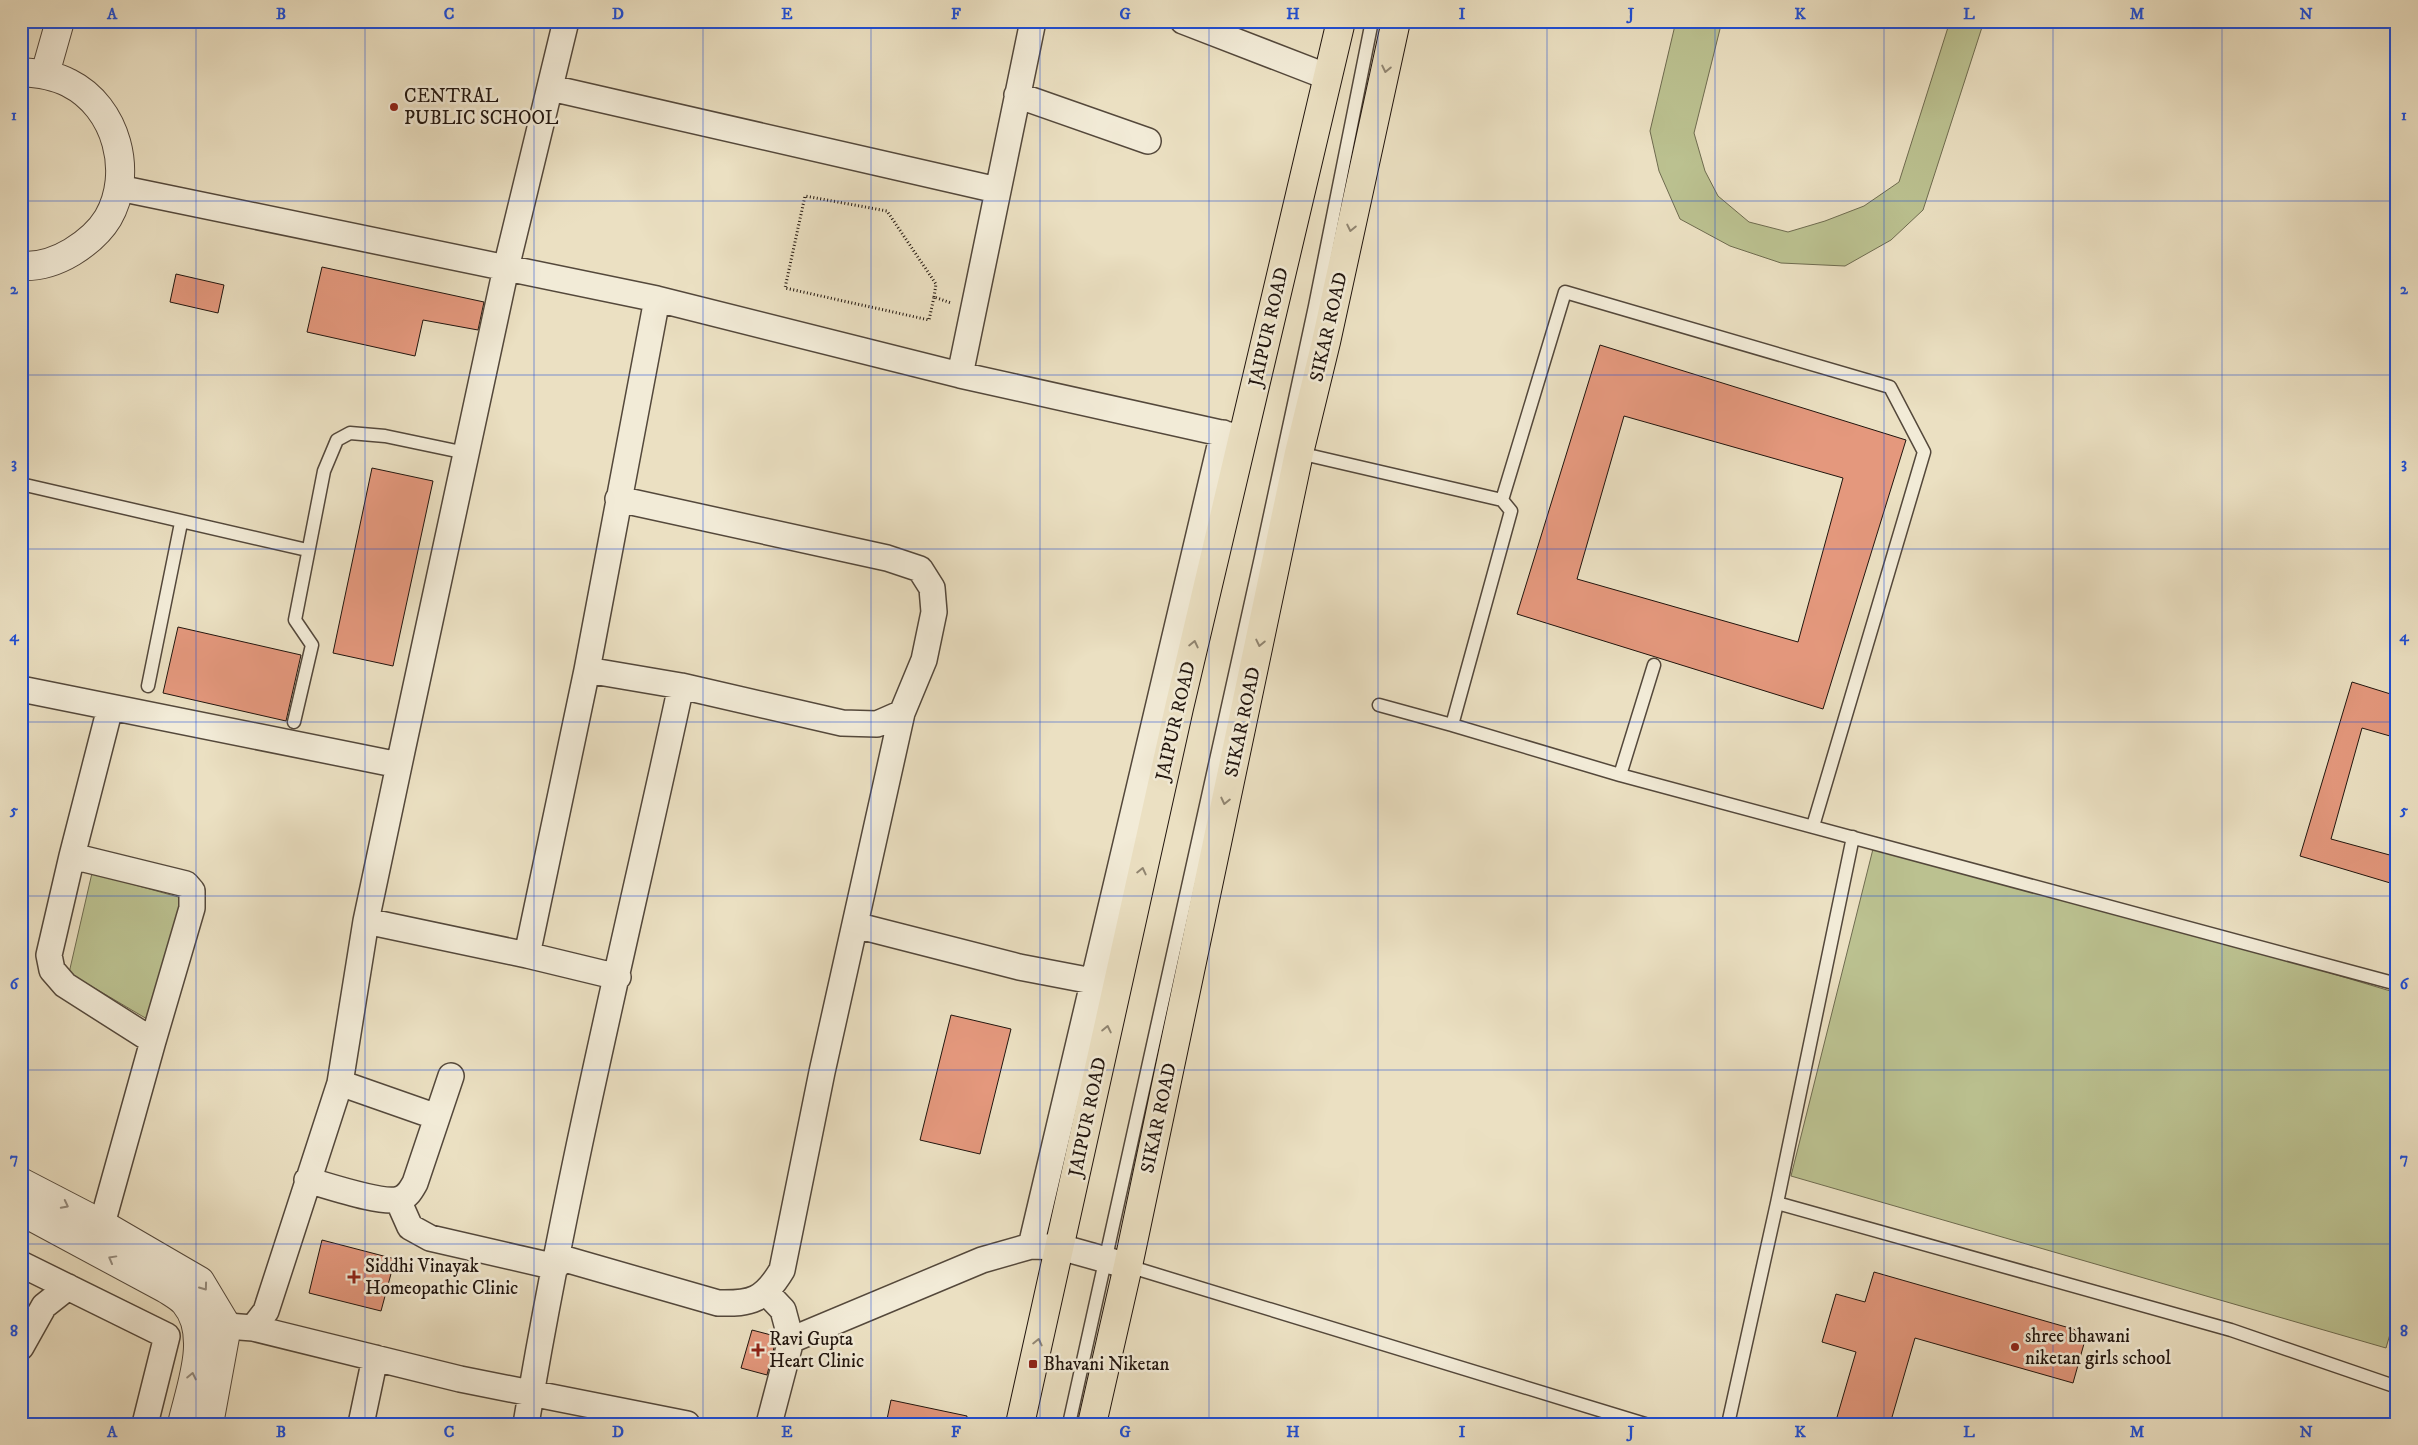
<svg xmlns="http://www.w3.org/2000/svg" width="2418" height="1445" font-family="'IM FELL DW Pica',serif">
	<rect width="100%" height="100%" fill="#ebe0c2"/>
	<filter id="stains"><feTurbulence type="fractalNoise" baseFrequency=".004" numOctaves="4"/><feColorMatrix values="0 0 0 0 .2 0 0 0 0 .09 0 0 0 0 .02 0 0 0 .5 -.17"/></filter>
	<radialGradient id="worn" r=".72"><stop offset=".6" stop-color="#630" stop-opacity="0"/><stop offset="1" stop-color="#630" stop-opacity=".3"/></radialGradient>
	<path fill="#bbc190" stroke="#6e6b4f" d="M1676 21H1722L1694 133 1705 171 1718 196 1749 222 1788 232 1825 221 1864 206 1899 182 1950 21H1984L1923 210 1891 240 1845 266 1781 263 1730 246 1680 219 1659 171 1650 131Z
		M1876 837 2397 993V1310L2386 1348 1791 1176Z
		M92 873 189 900 147 1019 69 973Z"/>
	<path fill="#e4987d" stroke="#21150e" fill-rule="evenodd" d="M322 267 484 302 478 330 423 320 415 356 307 332Z
		M176 274 224 285 218 313 170 302Z
		M1600 345 1906 440 1823 709 1517 614ZM1624 416 1843 478 1798 642 1577 579Z
		M372 468 433 481 393 666 333 653Z
		M178 627 301 655 286 721 163 693Z
		M2352 682 2397 696V738L2362 728 2331 839 2397 857V885L2300 856Z
		M951 1015 1011 1029 980 1154 920 1140Z
		M322 1240 395 1259 381 1311 309 1293Z
		M1874 1272 2087 1333 2073 1383 1915 1338 1890 1424H1835L1856 1352 1822 1342 1836 1294 1865 1302Z
		M752 1330 775 1336 776 1340 767 1375 741 1368Z
		M891 1400 967 1416 966 1424H886Z"/>
	<g fill="none" stroke-linecap="round" stroke-linejoin="round">
		<g stroke="#54483b" stroke-width="15">
			<path id="service" d="M1299 453 1502 500 1511 511 1452 725 1620 775 2397 984
				M21 484 307 550
				M1502 500 1565 292 1890 387 1924 452 1813 826
				M148 686 181 523
				M1379 705 1452 725
				M294 722 312 645 295 620 324 471 337 440 350 433 385 436 466 453
				M1620 775 1654 665
				M1777 1203 2231 1330 2397 1387
				M1128 1266 1645 1424
				M1069 1424 1261 557 1315 306 1372 21
				M1728 1424 1777 1203 1853 837"/>
		</g>
		<g stroke="#54483b" stroke-width="28">
			<path id="minor" d="M1183 21 1328 77
				M551 88 997 190
				M1017 95 1148 141
				M119 188 657 299 960 375 1243 438
				M960 375 1033 21
				M587 670 681 686 842 723 877 724 902 713 924 660 934 612 932 588 920 569 887 558 618 499
				M21 689 399 765
				M72 856 49 955 52 970 65 985 153 1041 192 908V891L186 884 72 856 110 708
				M366 921 527 955 618 977
				M855 925 1019 967 1108 984
				M527 955 587 670 657 299
				M340 1083 437 1117
				M307 1180C326 1185 383 1205 400 1199 408 1196 411 1190 415 1183L451 1076
				M398 1200 410 1227 430 1238 556 1267
				M102 1224 153 1041
				M1031 1246 1223 433
				M558 1257 718 1303C752 1304 764 1300 782 1270L822 1072 902 713
				M21 1264 167 1336 145 1424
				M766 1292 783 1310 791 1340
				M253 1328 266 1311 340 1083 366 921 402 751 506 268 566 21
				M198 1331 227 1326 253 1328 460 1379 687 1424
				M21 1347 44 1306 68 1287
				M361 1424 375 1358
				M526 1424C567 1176 628 931 681 686
				M769 1424 791 1340 982 1260 1031 1246 1060 1247 1128 1266"/>
		</g>
		<g stroke="#54483b" stroke-width="30">
			<path id="tertiary" d="M21 72C38 73 54 75 69 83 117 107 134 173 108 218 99 233 85 244 72 252 57 261 39 267 21 266
				M45 74 60 21
				M21 1182 102 1224 200 1281 227 1326 209 1424
				M21 1211 166 1289C172 1293 180 1297 185 1303 212 1335 190 1388 182 1424"/>
		</g>
		<g stroke="#21150e" stroke-width="30">
			<path id="primary" d="M1020 1424 1179 708 1341 21
				M1092 1424 1128 1266 1299 453 1326 342 1396 21"/>
		</g>
		<path stroke="#21150e" stroke-width="3" stroke-dasharray="1 2.5" stroke-linecap="butt" d="M934 297 936 284 887 211 805 196 785 288 929 320 934 297 951 303"/>
		<use href="#service" stroke="#f2ebd7" stroke-width="12"/>
		<use href="#minor" stroke="#f2ebd7" stroke-width="25"/>
		<use href="#tertiary" stroke="#f2ebd7" stroke-width="28"/>
		<use href="#primary" stroke="#ebe0c2" stroke-width="28"/>
	</g>
	<defs><path id="oneway-chevron" d="M-2-3.5L2.5 0L-2 3.5" fill="none" stroke-width="1.6" stroke-linecap="round" stroke-linejoin="round" transform="scale(1.25)"/></defs>
	<g stroke="#908571">
		<use href="#oneway-chevron" transform="translate(1386 69) rotate(102)"/>
		<use href="#oneway-chevron" transform="translate(1351 228) rotate(102)"/>
		<use href="#oneway-chevron" transform="translate(1260 643) rotate(102)"/>
		<use href="#oneway-chevron" transform="translate(1194 644) rotate(-77)"/>
		<use href="#oneway-chevron" transform="translate(1225 801) rotate(103)"/>
		<use href="#oneway-chevron" transform="translate(1142 871) rotate(-77)"/>
		<use href="#oneway-chevron" transform="translate(1107 1029) rotate(-78)"/>
		<use href="#oneway-chevron" transform="translate(1038 1342) rotate(-77)"/>
	</g>
	<g stroke="#948b7d">
		<use href="#oneway-chevron" transform="translate(65 1205) rotate(27)"/>
		<use href="#oneway-chevron" transform="translate(112 1259) rotate(-151)"/>
		<use href="#oneway-chevron" transform="translate(204 1287) rotate(54)"/>
		<use href="#oneway-chevron" transform="translate(192 1376) rotate(-78)"/>
	</g>
	<path fill="none" stroke="#1d4ed8" stroke-width="1" stroke-opacity="0.55" d="M196 21V1424M365 21V1424M534 21V1424M703 21V1424M871 21V1424M1040 21V1424M1209 21V1424M1378 21V1424M1547 21V1424M1715 21V1424M1884 21V1424M2053 21V1424M2222 21V1424M21 201H2397M21 375H2397M21 549H2397M21 722H2397M21 896H2397M21 1070H2397M21 1244H2397"/>
	<g fill="#8f2418" stroke="#f2ebd7" stroke-width="2">
		<circle cx="394" cy="107" r="5"/>
		<path d="M351.5 1269.5h5v5h5v5h-5v5h-5v-5h-5v-5h5z"/>
		<circle cx="2015" cy="1347" r="5"/>
		<path d="M755.5 1342.5h5v5h5v5h-5v5h-5v-5h-5v-5h5z"/>
		<rect x="1028" y="1359" width="10" height="10" rx="2.5"/>
	</g>
	<g text-anchor="middle" dominant-baseline="central" stroke-width="5" stroke-linejoin="round" paint-order="stroke">
		<g font-size="19" fill="#21150e" stroke="#f2ebd7" text-anchor="start">
			<text x="404" y="96">CENTRAL<tspan x="404" dy="22">PUBLIC SCHOOL</tspan></text>
			<text x="365" y="1266">Siddhi Vinayak<tspan x="365" dy="22">Homeopathic Clinic</tspan></text>
			<text x="2025" y="1336">shree bhawani<tspan x="2025" dy="22">niketan girls school</tspan></text>
			<text x="769" y="1339">Ravi Gupta<tspan x="769" dy="22">Heart Clinic</tspan></text>
			<text x="1043" y="1364">Bhavani Niketan</text>
		</g>
		<g font-size="19" fill="#21150e" stroke="#f2ebd7">
			<text transform="translate(1269 327) rotate(-77)">JAIPUR ROAD</text>
			<text transform="translate(1329 327) rotate(-77)">SIKAR ROAD</text>
			<text transform="translate(1176 721) rotate(-77)">JAIPUR ROAD</text>
			<text transform="translate(1243 722) rotate(-78)">SIKAR ROAD</text>
			<text transform="translate(1088 1117) rotate(-78)">JAIPUR ROAD</text>
			<text transform="translate(1159 1118) rotate(-78)">SIKAR ROAD</text>
		</g>
	</g>
	<rect width="2418" height="1445" fill="none" stroke="#ebe0c2" stroke-width="55"/>
	<rect x="28" y="28" width="2362" height="1390" fill="none" stroke="#1d4ed8" stroke-width="2"/>
	<g font-size="16" text-anchor="middle" font-weight="bold" fill="#1d4ed8">
		<text x="112" y="19">A</text>
		<text x="281" y="19">B</text>
		<text x="449" y="19">C</text>
		<text x="618" y="19">D</text>
		<text x="787" y="19">E</text>
		<text x="956" y="19">F</text>
		<text x="1125" y="19">G</text>
		<text x="1293" y="19">H</text>
		<text x="1462" y="19">I</text>
		<text x="1631" y="19">J</text>
		<text x="1800" y="19">K</text>
		<text x="1969" y="19">L</text>
		<text x="2137" y="19">M</text>
		<text x="2306" y="19">N</text>
		<text x="14" y="120">1</text>
		<text x="2404" y="120">1</text>
		<text x="14" y="294">2</text>
		<text x="2404" y="294">2</text>
		<text x="14" y="468">3</text>
		<text x="2404" y="468">3</text>
		<text x="14" y="641">4</text>
		<text x="2404" y="641">4</text>
		<text x="14" y="815">5</text>
		<text x="2404" y="815">5</text>
		<text x="14" y="989">6</text>
		<text x="2404" y="989">6</text>
		<text x="14" y="1163">7</text>
		<text x="2404" y="1163">7</text>
		<text x="14" y="1336">8</text>
		<text x="2404" y="1336">8</text>
		<text x="112" y="1437">A</text>
		<text x="281" y="1437">B</text>
		<text x="449" y="1437">C</text>
		<text x="618" y="1437">D</text>
		<text x="787" y="1437">E</text>
		<text x="956" y="1437">F</text>
		<text x="1125" y="1437">G</text>
		<text x="1293" y="1437">H</text>
		<text x="1462" y="1437">I</text>
		<text x="1631" y="1437">J</text>
		<text x="1800" y="1437">K</text>
		<text x="1969" y="1437">L</text>
		<text x="2137" y="1437">M</text>
		<text x="2306" y="1437">N</text>
	</g>
	<rect width="100%" height="100%" filter="url(#stains)"/>
	<rect width="100%" height="100%" fill="url(#worn)"/>
</svg>
